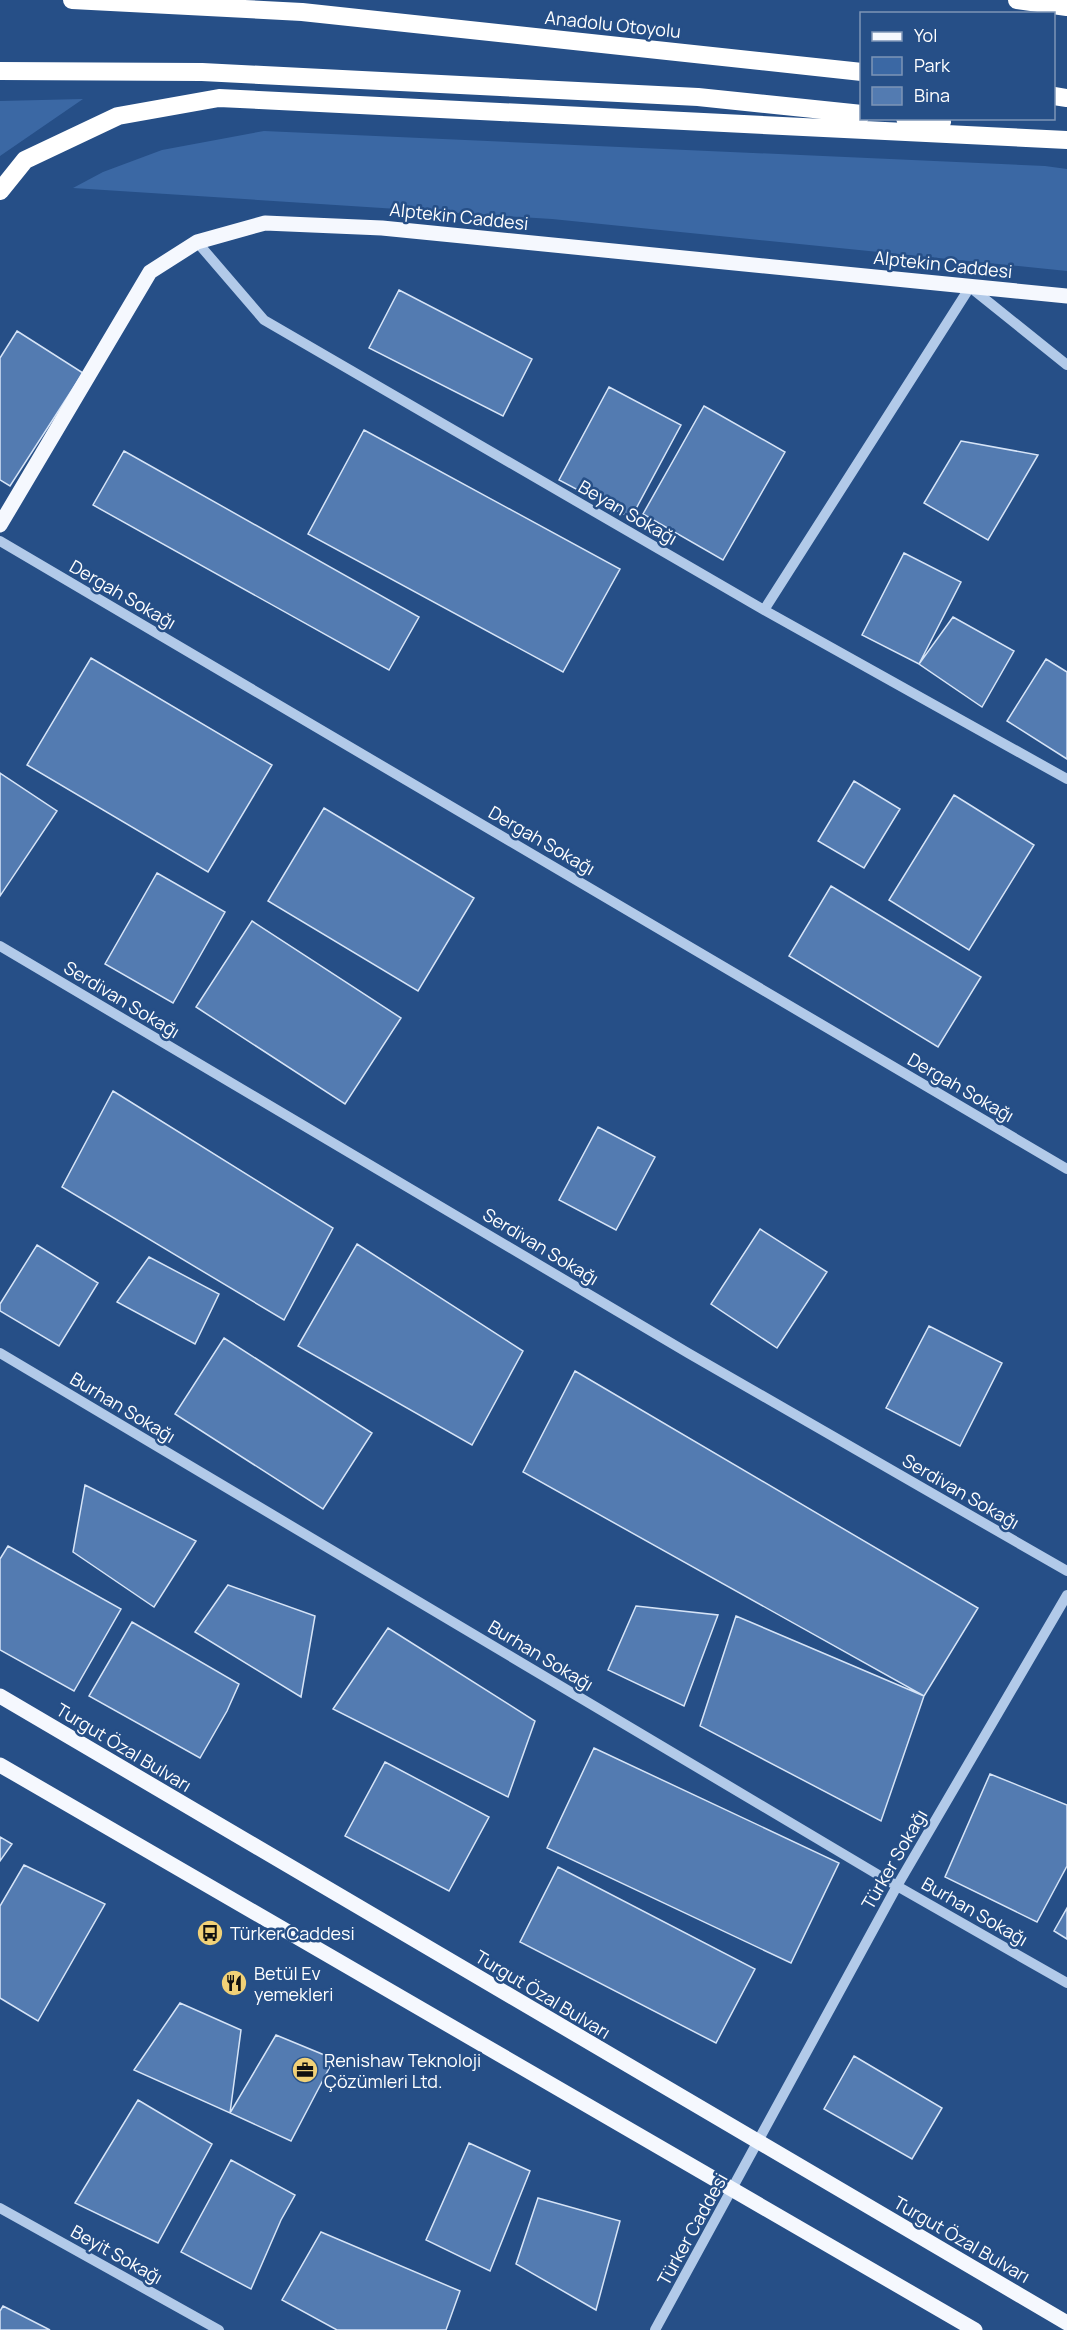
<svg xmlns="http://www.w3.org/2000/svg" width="1067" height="2330" font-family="Manrope,sans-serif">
	<rect width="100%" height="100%" fill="#264f87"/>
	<path fill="#3b68a4" d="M83 99 0 156V101Z
		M264 131 1045 166 1067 169V271L552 219 73 188 103 172 162 150Z"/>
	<path fill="#537bb1" stroke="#d6e4f7" stroke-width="1.5" d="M399 290 532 359 503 416 369 348Z
		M17 331 83 373 10 486 0 480V358Z
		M609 387 681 425 631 518 559 480Z
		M704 406 785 452 723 560 643 514Z
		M364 430 620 569 563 672 308 534Z
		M961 441 1038 455 988 540 924 503Z
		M124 451 419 617 389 670 93 505Z
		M904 553 961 582 919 664 862 635Z
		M953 617 1014 651 982 707 919 664Z
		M91 658 272 765 208 872 27 765Z
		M1046 659 1067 672V759L1007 721Z
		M0 773 57 811 0 896Z
		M854 781 900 809 864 868 818 841Z
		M954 795 1034 845 969 950 889 900Z
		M324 808 474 898 418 991 268 901Z
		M157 873 225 912 173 1003 105 964Z
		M831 886 981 977 938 1047 789 956Z
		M252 921 401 1018 345 1104 196 1007Z
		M113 1091 333 1228 284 1320 62 1187Z
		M598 1127 655 1157 616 1230 559 1200Z
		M760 1229 827 1272 777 1348 711 1304Z
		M357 1244 523 1351 472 1445 298 1346Z
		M37 1245 98 1283 59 1346 0 1311V1304Z
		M149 1257 219 1294 195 1344 117 1302Z
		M929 1326 1002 1363 960 1446 886 1408Z
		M224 1338 372 1433 323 1509 175 1414Z
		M575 1371 978 1608 924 1696 523 1472Z
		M85 1485 196 1541 154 1607 73 1552Z
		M8 1546 121 1609 74 1691 0 1650V1559Z
		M228 1585 315 1616 301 1697 195 1632Z
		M636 1606 718 1615 684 1706 608 1670Z
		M736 1616 924 1696 881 1821 700 1726Z
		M132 1622 239 1684 227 1711 200 1758 89 1696Z
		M388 1628 535 1721 508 1797 333 1709Z
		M594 1748 839 1863 791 1963 547 1848Z
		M385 1762 489 1817 449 1891 345 1836Z
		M990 1774 1067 1805V1866L1037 1922 945 1877Z
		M0 1837 12 1844 0 1861Z
		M24 1865 105 1904 38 2021 0 1998V1906Z
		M558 1867 755 1969 716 2043 520 1942Z
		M1067 1908V1939L1054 1931Z
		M180 2003 241 2030 230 2113 134 2070Z
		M276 2035 334 2059 291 2141 230 2113Z
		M854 2056 942 2108 912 2159 824 2109Z
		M138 2100 212 2144 158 2243 75 2203Z
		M469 2143 530 2171 490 2271 426 2240Z
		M231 2160 295 2195 281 2220 251 2289 181 2252Z
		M538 2198 620 2221 596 2310 516 2264Z
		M321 2232 460 2291 446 2330H337L282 2300Z
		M3 2306 50 2330H0V2311Z"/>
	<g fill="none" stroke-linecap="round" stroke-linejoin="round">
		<path stroke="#b2cae9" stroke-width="10" d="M197 242 264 320 764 610 1067 779
			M0 541 1067 1169
			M764 610 970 287 1067 365
			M0 946 688 1353 1067 1571
			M0 1353 897 1886 1067 1983
			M0 2208 219 2330
			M655 2330 897 1886 1067 1595"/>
		<path stroke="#f5f8fe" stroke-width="15" d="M0 525 150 272 197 242 265 223 382 228 1067 296
			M0 1696 1067 2323
			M0 1765 975 2330"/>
		<path stroke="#fff" stroke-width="18" d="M72 0 302 12 862 72
			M1017 0 1067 7
			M0 71 202 72 698 97 862 114
			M1054 96 1067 98
			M905 118 942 122
			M0 191 25 160 118 116 219 98 1067 140"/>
	</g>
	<defs>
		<g id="bus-disc" transform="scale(1.35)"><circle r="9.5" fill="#f1d177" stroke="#264f87"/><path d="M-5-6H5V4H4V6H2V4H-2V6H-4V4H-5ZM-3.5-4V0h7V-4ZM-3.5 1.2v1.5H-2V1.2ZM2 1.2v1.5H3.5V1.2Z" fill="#111"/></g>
		<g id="restaurant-disc" transform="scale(1.35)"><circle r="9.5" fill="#f1d177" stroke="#264f87"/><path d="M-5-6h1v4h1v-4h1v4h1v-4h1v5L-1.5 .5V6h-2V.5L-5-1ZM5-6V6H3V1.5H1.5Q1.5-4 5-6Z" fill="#111"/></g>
		<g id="office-disc" transform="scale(1.35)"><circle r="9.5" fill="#f1d177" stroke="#264f87"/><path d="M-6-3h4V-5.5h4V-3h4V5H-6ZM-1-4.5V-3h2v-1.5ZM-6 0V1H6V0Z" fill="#111"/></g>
	</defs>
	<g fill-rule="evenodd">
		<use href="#bus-disc" x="210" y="1933"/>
		<use href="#restaurant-disc" x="234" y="1983"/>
		<use href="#office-disc" x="305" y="2070"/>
	</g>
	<g text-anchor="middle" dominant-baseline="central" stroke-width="5" stroke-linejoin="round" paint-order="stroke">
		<g font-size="18" fill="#fff" stroke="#264f87">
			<text transform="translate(613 24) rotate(6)">Anadolu Otoyolu</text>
			<text transform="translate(459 216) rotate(6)">Alptekin Caddesi</text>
			<text transform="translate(943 264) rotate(6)">Alptekin Caddesi</text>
			<text transform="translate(628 512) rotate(30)">Beyan Sokağı</text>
			<text transform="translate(123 594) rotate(30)">Dergah Sokağı</text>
			<text transform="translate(542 840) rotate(30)">Dergah Sokağı</text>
			<text transform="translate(122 999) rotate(31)">Serdivan Sokağı</text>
			<text transform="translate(961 1087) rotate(30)">Dergah Sokağı</text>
			<text transform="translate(541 1246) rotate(31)">Serdivan Sokağı</text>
			<text transform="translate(123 1407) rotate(31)">Burhan Sokağı</text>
			<text transform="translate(961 1491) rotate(30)">Serdivan Sokağı</text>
			<text transform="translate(541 1655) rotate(31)">Burhan Sokağı</text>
			<text transform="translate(124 1747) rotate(31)">Turgut Özal Bulvarı</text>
			<text transform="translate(894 1859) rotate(-60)">Türker Sokağı</text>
			<text transform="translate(975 1911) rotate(30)">Burhan Sokağı</text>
			<text transform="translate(543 1994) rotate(31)">Turgut Özal Bulvarı</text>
			<text transform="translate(692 2229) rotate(-61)">Türker Caddesi</text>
			<text transform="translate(962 2239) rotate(30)">Turgut Özal Bulvarı</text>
			<text transform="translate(117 2254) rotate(29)">Beyit Sokağı</text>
		</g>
		<g font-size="18" fill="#fff" stroke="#264f87" text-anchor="start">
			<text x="230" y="1933">Türker Caddesi</text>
			<text x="254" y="1973">Betül Ev<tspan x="254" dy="21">yemekleri</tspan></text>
			<text x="324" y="2060">Renishaw Teknoloji<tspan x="324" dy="21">Çözümleri Ltd.</tspan></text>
		</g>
	</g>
	<rect x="860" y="12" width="195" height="108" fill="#264f87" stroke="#7d95b7" stroke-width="1.5"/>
	<rect x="872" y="32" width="30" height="9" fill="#f5f8fe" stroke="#7d95b7" stroke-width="1.5"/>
	<text x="914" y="42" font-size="18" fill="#ffffff">Yol</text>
	<rect x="872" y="57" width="30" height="18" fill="#3b68a4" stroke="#7d95b7" stroke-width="1.5"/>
	<text x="914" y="72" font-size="18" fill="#ffffff">Park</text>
	<rect x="872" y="87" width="30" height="18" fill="#537bb1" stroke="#7d95b7" stroke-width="1.5"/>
	<text x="914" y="102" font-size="18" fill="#ffffff">Bina</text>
</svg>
